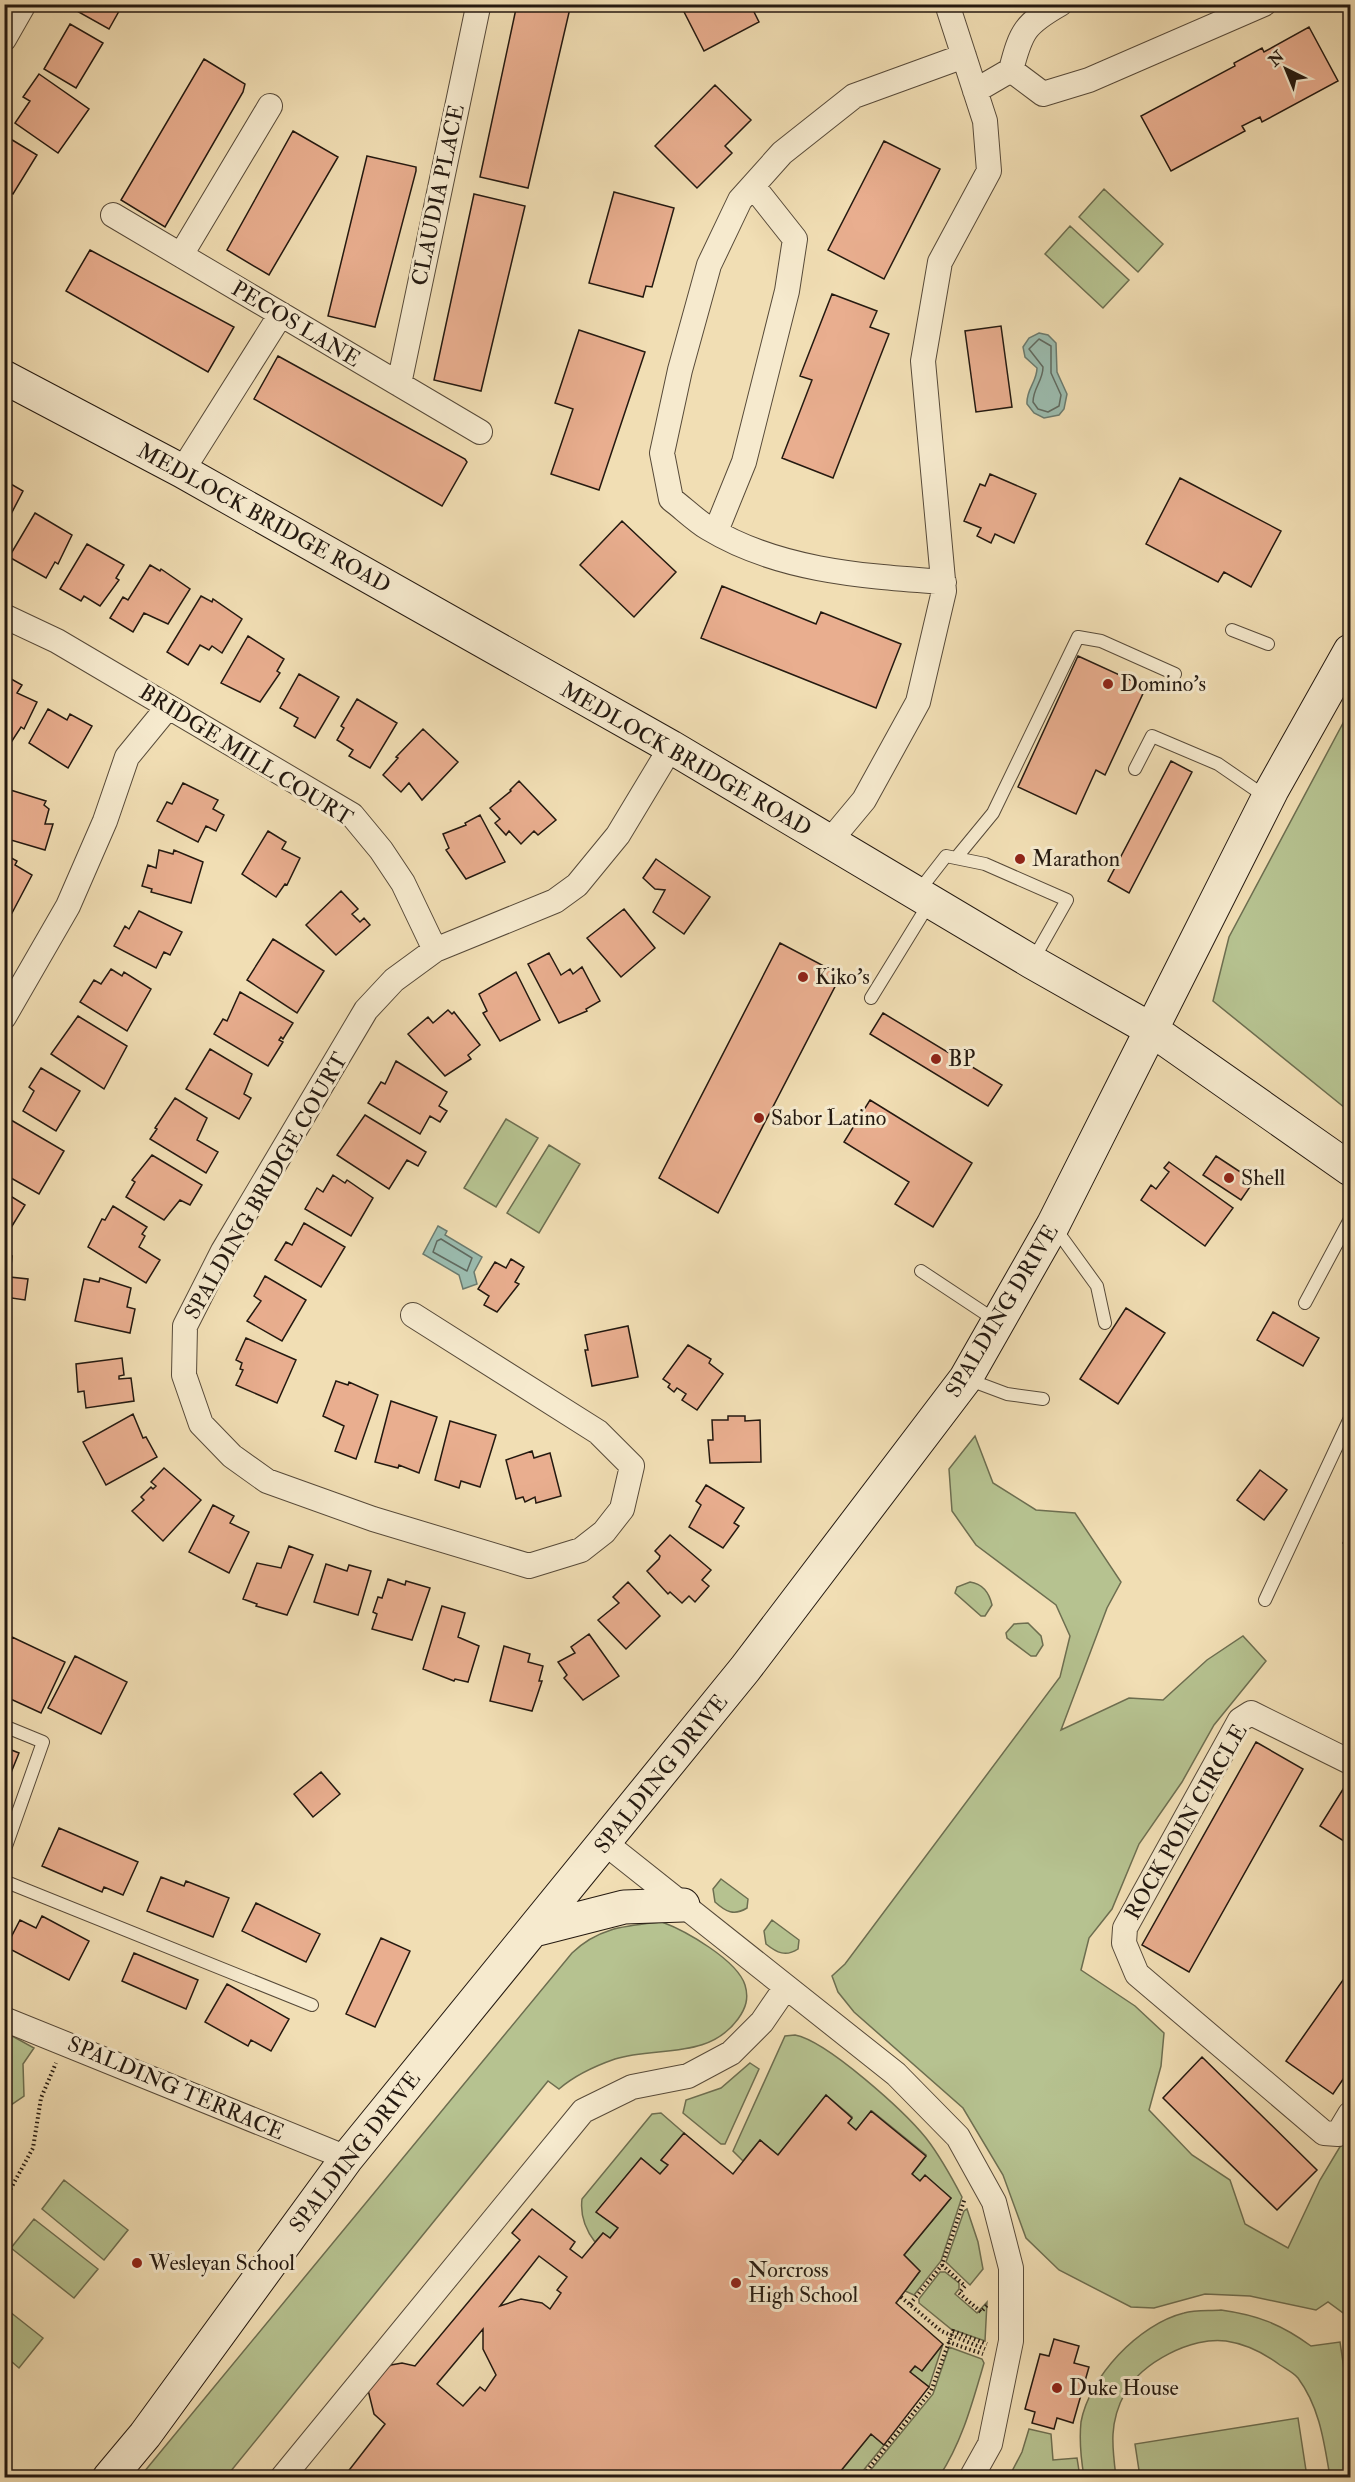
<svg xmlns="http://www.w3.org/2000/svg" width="1355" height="2482" font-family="'IM FELL Double Pica',serif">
	<rect width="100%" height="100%" fill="#f1deb4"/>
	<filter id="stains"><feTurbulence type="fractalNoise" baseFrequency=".00333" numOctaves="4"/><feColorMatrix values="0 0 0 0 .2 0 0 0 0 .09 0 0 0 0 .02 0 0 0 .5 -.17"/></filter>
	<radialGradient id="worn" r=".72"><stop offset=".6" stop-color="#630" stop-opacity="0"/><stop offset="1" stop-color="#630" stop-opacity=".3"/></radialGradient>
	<path fill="#b6c290" stroke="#6d6e50" stroke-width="1.5" d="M1104 189 1163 244 1138 272 1079 217Z
		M1070 226 1129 280 1103 308 1045 254Z
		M1350 710V1112L1213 1001 1229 937Z
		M506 1119 538 1138 496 1207 464 1188Z
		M549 1145 580 1164 539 1233 507 1213Z
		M975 1436 993 1483 1036 1510 1075 1513 1121 1582 1107 1608 1061 1730 1129 1698 1163 1700 1207 1660 1243 1636 1266 1661 1214 1725 1182 1782 1139 1844 1112 1909 1089 1938 1081 1970 1135 2006 1164 2033 1161 2066 1149 2110 1192 2155 1230 2180 1245 2224 1288 2248 1320 2180 1350 2130V2318L1328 2302 1316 2310 1250 2296 1205 2294 1154 2308 1131 2307 1059 2270 1026 2238 1003 2175 963 2108 854 2012 838 1992 832 1976 845 1964 1060 1677 1070 1636 1056 1605 976 1545 952 1511 949 1469Z
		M970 1582C983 1584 989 1592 992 1605L985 1616H981L955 1593 957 1587Z
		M1028 1623 1041 1636 1043 1645 1036 1656H1031L1007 1638 1006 1633 1014 1624Z
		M721 1879 748 1899 747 1908C734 1916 726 1912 715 1902L713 1889Z
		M772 1920 799 1940 798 1949C786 1957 777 1953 766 1944L764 1931Z
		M662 1922C686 1931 737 1960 745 1985 749 1998 746 2008 738 2019 708 2060 658 2046 615 2059 595 2066 575 2075 559 2089L548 2081 226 2477 139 2478 572 1953C599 1927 626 1926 662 1922Z
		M5 2032 34 2048 23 2064 24 2096 5 2109Z
		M795 2035C827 2041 904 2111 926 2138 940 2156 951 2176 962 2197L941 2261 914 2295 905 2291 920 2271 904 2255 951 2198 925 2176 920 2181 912 2174 926 2155 872 2111 856 2130 848 2123 852 2117 826 2095 778 2155 760 2140 743 2161 733 2151 785 2036Z
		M750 2063 759 2069 725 2144H721L683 2113 686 2100 721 2088Z
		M661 2113 684 2133 661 2160 668 2165 660 2174 641 2158 597 2212 618 2228 610 2238 603 2233 595 2242C585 2229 580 2215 582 2199L652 2114Z
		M64 2180 128 2230 104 2260 42 2209Z
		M967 2209 978 2242 983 2269 970 2285 946 2262 964 2211Z
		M34 2219 98 2269 74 2298 11 2248Z
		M940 2272H945L959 2283V2289L955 2294 977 2313 987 2302 985 2341 951 2329 919 2303V2299Z
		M5 2308 43 2338 19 2368 5 2356Z
		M1221 2310C1257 2315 1281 2324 1311 2346L1340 2342 1350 2410V2477H1330C1324 2442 1320 2408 1298 2378 1294 2373 1286 2369 1280 2365 1264 2353 1246 2344 1226 2341 1193 2336 1140 2363 1125 2393 1109 2422 1112 2446 1116 2477H1084C1081 2459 1079 2441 1081 2422 1089 2377 1139 2324 1184 2313 1195 2310 1209 2311 1221 2310Z
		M943 2344 929 2387 910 2372 915 2366 922 2370Z
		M949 2347 982 2359 984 2363C972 2404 962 2442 939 2477H865L933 2394Z
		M1298 2418 1307 2477H1140L1135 2444Z
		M1029 2429 1051 2434 1053 2460 1077 2458 1080 2477H1009L1022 2452Z
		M871 2434 884 2445 858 2477 835 2478Z"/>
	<path fill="#9bbcaf" stroke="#6b7b6f" stroke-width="1.5" d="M1039 333 1048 335 1056 343 1057 372 1067 394 1064 409 1059 415 1044 418 1034 413 1027 404C1026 389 1037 382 1037 368L1025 357 1023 347 1029 338Z
		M438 1226 447 1231 445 1235 482 1257 474 1272 477 1284 463 1289 459 1275 423 1254Z"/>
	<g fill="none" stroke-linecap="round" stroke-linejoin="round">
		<path stroke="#606a60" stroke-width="1.5" d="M1039 339 1051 346V373L1061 395 1059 406 1048 412 1038 409 1033 402C1033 388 1043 381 1043 367L1029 349Z
			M441 1239 472 1258 467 1271 433 1252 437 1241Z"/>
	</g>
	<path fill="#e9ae8f" stroke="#241910" stroke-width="1.5" fill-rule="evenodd" d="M78 4H123L109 29 75 10Z
		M517 4H571L528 188 480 177Z
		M680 4H750L759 22 704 51Z
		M70 24 103 43 76 88 44 69Z
		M1309 27 1338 81 1262 122 1260 117 1242 126 1245 131 1171 171 1141 116 1235 66 1234 63 1262 48 1264 52Z
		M204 59 245 84 243 92 165 227 121 200Z
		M39 74 89 109 58 153 15 123 30 101 23 97Z
		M715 85 751 120 725 146 732 153 697 188 655 146Z
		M293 131 338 157 269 275 227 250Z
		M9 138 37 155 13 194 4 188V146Z
		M884 141 940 169 884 279 828 250Z
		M367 156 416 167V171L375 327 328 316Z
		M614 192 674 208 652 287 646 286 643 297 589 283Z
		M474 194 525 206 481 391 434 380Z
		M90 250 234 327 208 372 66 291Z
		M832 294 877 311 870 327 889 334 833 478 782 458 812 380 800 376Z
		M1001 326 1012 407 976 412 965 331Z
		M579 330 645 352 599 490 551 474 573 409 555 403Z
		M278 356 465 459 467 462 442 506 254 399Z
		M990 474 1036 494 1014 543 995 534 991 543 977 536 981 528 964 521 980 484 985 486Z
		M1180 478 1281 531 1251 587 1224 572 1218 582 1146 544Z
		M4 480 23 491 10 516 8 514 4 519Z
		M35 513 72 535 58 564 55 562 46 578 9 557Z
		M622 521 676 572 634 617 580 565Z
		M87 544 124 565 116 578 119 580 100 606 84 596 81 601 60 589Z
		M150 565 160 571 161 569 190 589 168 624 144 613 133 632 110 618 123 597 128 600Z
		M722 586 816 624 821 612 901 644 876 708 701 638Z
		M201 596 212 602 213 599 242 619 222 653 212 646 209 650 200 645 188 665 167 652Z
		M248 636 284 659 277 671 280 673 260 702 221 683Z
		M1078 656 1146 687 1105 775 1096 770 1076 814 1018 787Z
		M299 674 339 697 315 738 294 726 298 718 280 708Z
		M4 675 22 685 17 693 37 702 24 729 21 727 12 741 4 736Z
		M357 699 397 723 370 768 349 756 353 750 337 740 344 728 341 726Z
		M48 709 67 720 70 714 92 726 68 768 29 743Z
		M423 729 458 762 422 800 409 783 401 792 383 775 398 758 396 757Z
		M1171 761 1192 772 1129 893 1108 881Z
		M519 781 556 820 538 835 534 831 521 844 509 831 506 835 495 823 500 819 490 808 511 791 510 790Z
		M183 783 218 800 213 809 224 815 216 831 206 826 198 842 157 821 167 802 172 804Z
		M4 788 46 801 44 805 49 809 45 824H53L45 850 4 838Z
		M480 815 505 862 466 879 446 850 449 848 443 834 466 825 465 823Z
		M268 831 286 842 282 849 300 858 287 885 285 884 276 897 242 874Z
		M159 850 173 854 174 850 203 862 191 903 151 892 152 889 142 886 148 865 156 868Z
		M4 854 17 861 15 865 32 875 12 913 4 908Z
		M656 859 710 897 684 934 653 912 665 890 655 889 643 878Z
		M341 891 358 909 352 914 360 922 364 918 370 925 336 955 306 925Z
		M624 909 655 948 621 977 587 938Z
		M139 911 182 932 170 955 164 952 156 968 114 946 125 926 129 929Z
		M273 939 324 971 297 1013 247 980Z
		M780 943 841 975 718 1213 659 1178Z
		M549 953 561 975 570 969 573 974 582 967 600 1001 586 1009 587 1011 559 1023 528 964Z
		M111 969 122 976 124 972 151 989 127 1031 80 1002 94 980 101 984Z
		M516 972 540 1020 500 1041 483 1013 487 1011 479 994Z
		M240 992 293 1023 283 1039 281 1037 279 1040 283 1042 268 1066 214 1034 223 1019 227 1021Z
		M448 1010 452 1014 454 1012 480 1045 468 1055 471 1059 445 1076 408 1034 428 1017 433 1023Z
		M883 1013 1002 1085 988 1106 870 1034Z
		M78 1016 127 1046 104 1089 51 1054Z
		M210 1049 252 1074 244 1094 251 1098 239 1119 186 1089Z
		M396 1061 447 1092 439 1106 447 1111 440 1122 430 1116 420 1134 368 1103 381 1082 385 1084Z
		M41 1068 80 1091 56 1131 23 1111 34 1091 29 1087Z
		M175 1098 207 1118 197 1140 218 1152 206 1173 150 1139 157 1129 155 1128Z
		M870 1100 972 1163 933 1227 895 1204 909 1182 844 1142Z
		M365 1115 426 1152 418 1166 407 1160 389 1189 337 1155Z
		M11 1120 64 1151 39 1194 4 1174V1153L7 1148 4 1147V1131Z
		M152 1155 202 1185 190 1205 180 1200 164 1220 126 1197 135 1182 132 1180Z
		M1216 1156 1254 1181 1241 1200 1203 1175Z
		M1169 1162 1233 1208 1205 1246 1141 1200 1151 1185 1156 1189 1169 1172 1164 1168Z
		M333 1175 345 1183 347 1180 373 1198 351 1236 305 1209 317 1188 323 1192Z
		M4 1192 25 1205 4 1239Z
		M113 1206 147 1227 142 1234 145 1236 139 1247 160 1260 146 1283 88 1247 102 1219 105 1220Z
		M304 1223 345 1247 321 1287 275 1260 286 1242 292 1245Z
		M4 1255 12 1256 10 1277 28 1279 25 1300 5 1297 4 1299Z
		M511 1259 524 1267 515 1282 519 1284 497 1312 484 1305 489 1296 478 1289 495 1262 506 1268Z
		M265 1276 306 1300 282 1341 247 1321 261 1301 254 1296Z
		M100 1278 131 1288 127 1307 135 1309 130 1333 75 1321 84 1279 99 1282Z
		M1126 1308 1165 1333 1118 1404 1080 1379Z
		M1273 1312 1319 1338 1303 1366 1257 1340Z
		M628 1326 638 1377 592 1386 585 1350H588L585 1335Z
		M4 1338 11 1341 4 1356Z
		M246 1338 296 1360 277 1403 236 1385 243 1370 240 1369 242 1363 236 1360Z
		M688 1345 711 1359 709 1363 723 1374 697 1410 682 1400 686 1394 677 1388 674 1392 668 1387 670 1384 663 1379Z
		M122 1358 124 1375 119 1376V1379L131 1378 134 1401 86 1408 84 1391 78 1392 76 1364Z
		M336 1381 348 1385 349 1382 378 1395 356 1459 335 1451 344 1426 323 1416Z
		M391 1401 437 1417 419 1473 399 1465 398 1468 375 1462Z
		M133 1414 143 1438 146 1437 157 1457 106 1485 83 1442Z
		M728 1416H745V1421L760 1420 761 1462 710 1463 708 1440H713L712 1420H728Z
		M450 1421 496 1435 480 1487 461 1481 459 1488 435 1480Z
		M532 1451 534 1458 550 1453 561 1496 536 1503 535 1497 525 1502 523 1497 516 1499 506 1460Z
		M164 1468 201 1500 163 1541 132 1511 144 1500 141 1497 151 1487 153 1489 156 1486 151 1482Z
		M1260 1470 1287 1490 1264 1520 1237 1500Z
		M706 1485 744 1508 734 1523 739 1526 723 1548 689 1527 701 1505 696 1501Z
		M213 1505 234 1516 230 1523 249 1532 229 1573 189 1552Z
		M1350 1530V1548L1343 1543Z
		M670 1535 711 1570 702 1580 709 1586 695 1602 689 1596 682 1603 670 1592 668 1594 647 1571 659 1559 660 1556 655 1551Z
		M289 1546 313 1555 287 1615 256 1606 257 1604 243 1599 257 1563 281 1568Z
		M326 1564 347 1571 349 1565 371 1571 358 1615 314 1602Z
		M388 1579 405 1585 406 1581 430 1588 412 1640 372 1629 377 1614 373 1612 378 1597 382 1598Z
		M628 1582 660 1616 626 1649 598 1620 619 1603 613 1597Z
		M442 1606 465 1613 458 1637 479 1646 468 1682 455 1679 454 1681 423 1669Z
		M589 1634 619 1676 583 1700 564 1678 567 1675 558 1662 575 1653 571 1647Z
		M12 1637 65 1662 41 1713 4 1696V1653Z
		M504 1646 530 1654 528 1662 543 1666 539 1681H542L532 1711 490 1701Z
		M75 1656 127 1682 101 1734 48 1708Z
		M1256 1742 1303 1769 1189 1972 1142 1945Z
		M4 1747 19 1753 4 1790Z
		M321 1772 340 1794 313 1817 294 1794Z
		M1350 1778V1845L1320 1826Z
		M59 1828 138 1862 123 1895 104 1887 102 1892 42 1866Z
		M161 1877 184 1886 186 1881 229 1898 213 1937 147 1911Z
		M256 1903 320 1934 306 1962 242 1931Z
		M42 1916 89 1941 69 1980 6 1947 20 1920 36 1928Z
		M381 1938 410 1951 375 2027 346 2014Z
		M134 1953 198 1980 186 2009 122 1981Z
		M1350 1970V2069L1333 2094 1286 2061Z
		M227 1984 289 2019 271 2051 251 2040 248 2046 205 2022Z
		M1202 2057 1317 2170 1277 2210 1163 2098Z
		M826 2095 852 2118 848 2123 856 2130 871 2111 926 2156 912 2174 920 2181 925 2175 951 2198 904 2255 920 2271 896 2303 943 2344 922 2371 915 2366 910 2372 929 2387 884 2445 871 2434 835 2478H343L385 2424 374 2414 368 2390 380 2371 391 2365 402 2363 415 2366 520 2240 512 2233 532 2209 575 2242 570 2249 582 2258 603 2233 610 2238 618 2228 596 2212 641 2158 660 2174 668 2165 661 2160 684 2133 733 2174 760 2140 778 2155ZM539 2256 567 2277 557 2290 561 2293 550 2309 542 2303 521 2299 500 2306ZM483 2329V2349L496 2375 485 2391 480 2387 463 2406 437 2384Z
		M1054 2339 1079 2346 1074 2363 1089 2367 1073 2423 1057 2418 1054 2429 1032 2423 1035 2412 1025 2409 1040 2354 1049 2356Z"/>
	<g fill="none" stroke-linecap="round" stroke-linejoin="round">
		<g stroke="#574a39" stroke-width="14">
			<path id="lane" d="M1232 630 1268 644
				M1135 769 1152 736 1218 764 1266 797
				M956 858 993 813 1078 637 1101 641 1175 674
				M918 892 946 856 985 864 1067 900 1033 960
				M871 998 930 902
				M1055 1228 1097 1286 1105 1323
				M921 1271 998 1322
				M1305 1303 1350 1219
				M967 1379 1007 1394 1043 1399
				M1265 1600 1350 1418
				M4 1726 43 1742 4 1852
				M4 1881 312 2005"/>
		</g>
		<g stroke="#574a39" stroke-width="26">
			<path id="street" d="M1060 4C1025 24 1021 31 1011 70L1043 94 1089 80 1264 4
				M4 39 24 4
				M975 91 1011 70
				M113 215 480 432
				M181 255 270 106
				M399 384 478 7
				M182 471 281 314
				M716 531 744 462 787 291 795 239 753 186
				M944 582C863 576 779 571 708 528 695 520 683 508 671 499L662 453 680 370 709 265 740 200 782 153 854 96 964 56
				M4 616 57 641 352 815 381 850 403 883 435 950
				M829 842 864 800 918 702 944 591 923 361 940 262 989 171 985 121 947 4
				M4 1017 68 906 105 821 127 757 168 707
				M413 1315 598 1432 632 1466 622 1509 604 1532 581 1550 529 1566 373 1519 267 1481 232 1456 201 1424 184 1375 185 1326 223 1251 366 1010 394 980 435 950 555 901 577 885 618 835 671 747
				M1350 1762 1251 1713 1240 1720 1125 1928 1124 1943 1137 1974 1324 2133 1338 2134 1350 2114
				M605 1843 896 2074 958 2137 994 2202 1011 2268V2341L990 2444 971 2478
				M4 2019 347 2158
				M282 2478 583 2111 632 2087 688 2076 731 2053 762 2022 786 1987"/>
		</g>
		<g stroke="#241910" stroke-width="35">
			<path id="secondary" d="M4 377 182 471 671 747 1032 962 1152 1030 1350 1169
				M534 1930 624 1907 683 1905
				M109 2478 145 2435 347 2158 745 1669 966 1378 1053 1225 1272 790 1350 651"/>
		</g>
		<path stroke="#241910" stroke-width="4" stroke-dasharray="1.5 3" stroke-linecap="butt" d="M4 2201 33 2148 41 2098 56 2063
			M942 2265 965 2286 959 2293 981 2312 988 2304
			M901 2297 941 2331 985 2349
			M910 2304 942 2265 965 2198
			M948 2342 983 2354
			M861 2478 931 2391 953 2331 987 2344"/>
		<use href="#lane" stroke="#f6eace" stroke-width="12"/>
		<use href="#street" stroke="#f6eace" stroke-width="24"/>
		<use href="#secondary" stroke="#f6eace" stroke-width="33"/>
	</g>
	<g fill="#8f2418" stroke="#f6eace" stroke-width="2">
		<circle cx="1108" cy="684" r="6"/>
		<circle cx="1020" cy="859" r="6"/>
		<circle cx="803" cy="977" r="6"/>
		<circle cx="936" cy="1059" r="6"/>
		<circle cx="759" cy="1118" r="6"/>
		<circle cx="1229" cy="1178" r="6"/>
		<circle cx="137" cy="2263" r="6"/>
		<circle cx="736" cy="2283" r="6"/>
		<circle cx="1057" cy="2388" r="6"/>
	</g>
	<g text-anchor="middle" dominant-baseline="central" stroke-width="6" stroke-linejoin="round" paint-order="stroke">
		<g font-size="22" fill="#241910" stroke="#f6eace">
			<text transform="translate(438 195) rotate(-78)">CLAUDIA PLACE</text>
			<text transform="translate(296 324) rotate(31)">PECOS LANE</text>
			<text transform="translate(264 518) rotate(29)">MEDLOCK BRIDGE ROAD</text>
			<text transform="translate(246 755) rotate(32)">BRIDGE MILL COURT</text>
			<text transform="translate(686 759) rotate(30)">MEDLOCK BRIDGE ROAD</text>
			<text transform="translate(266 1186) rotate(-60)">SPALDING BRIDGE COURT</text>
			<text transform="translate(1002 1311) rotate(-59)">SPALDING DRIVE</text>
			<text transform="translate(661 1774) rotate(-51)">SPALDING DRIVE</text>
			<text transform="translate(1186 1822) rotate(-60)">ROCK POIN CIRCLE</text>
			<text transform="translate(176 2088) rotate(23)">SPALDING TERRACE</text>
			<text transform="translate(355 2152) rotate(-52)">SPALDING DRIVE</text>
		</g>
		<g font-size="22" fill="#241910" stroke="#f6eace" text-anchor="start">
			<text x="1120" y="684">Domino's</text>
			<text x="1032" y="859">Marathon</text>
			<text x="815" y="977">Kiko's</text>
			<text x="948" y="1059">BP</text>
			<text x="771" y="1118">Sabor Latino</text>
			<text x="1241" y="1178">Shell</text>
			<text x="149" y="2263">Wesleyan School</text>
			<text x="748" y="2270">Norcross<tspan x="748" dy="25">High School</tspan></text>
			<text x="1069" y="2388">Duke House</text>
		</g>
	</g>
	<rect width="1355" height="2482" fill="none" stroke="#f1deb4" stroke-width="24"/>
	<rect x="6" y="6" width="1343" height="2470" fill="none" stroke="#241910" stroke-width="3"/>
	<rect x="12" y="12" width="1331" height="2458" fill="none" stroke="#241910" stroke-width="1.5"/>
	<g transform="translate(1286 69) rotate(317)" stroke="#f6eace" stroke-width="4.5" paint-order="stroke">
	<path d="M0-4.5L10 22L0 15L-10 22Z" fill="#241910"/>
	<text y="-9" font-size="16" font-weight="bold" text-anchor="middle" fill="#241910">N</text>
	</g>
	<rect width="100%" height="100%" filter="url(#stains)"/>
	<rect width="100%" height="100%" fill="url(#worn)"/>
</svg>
